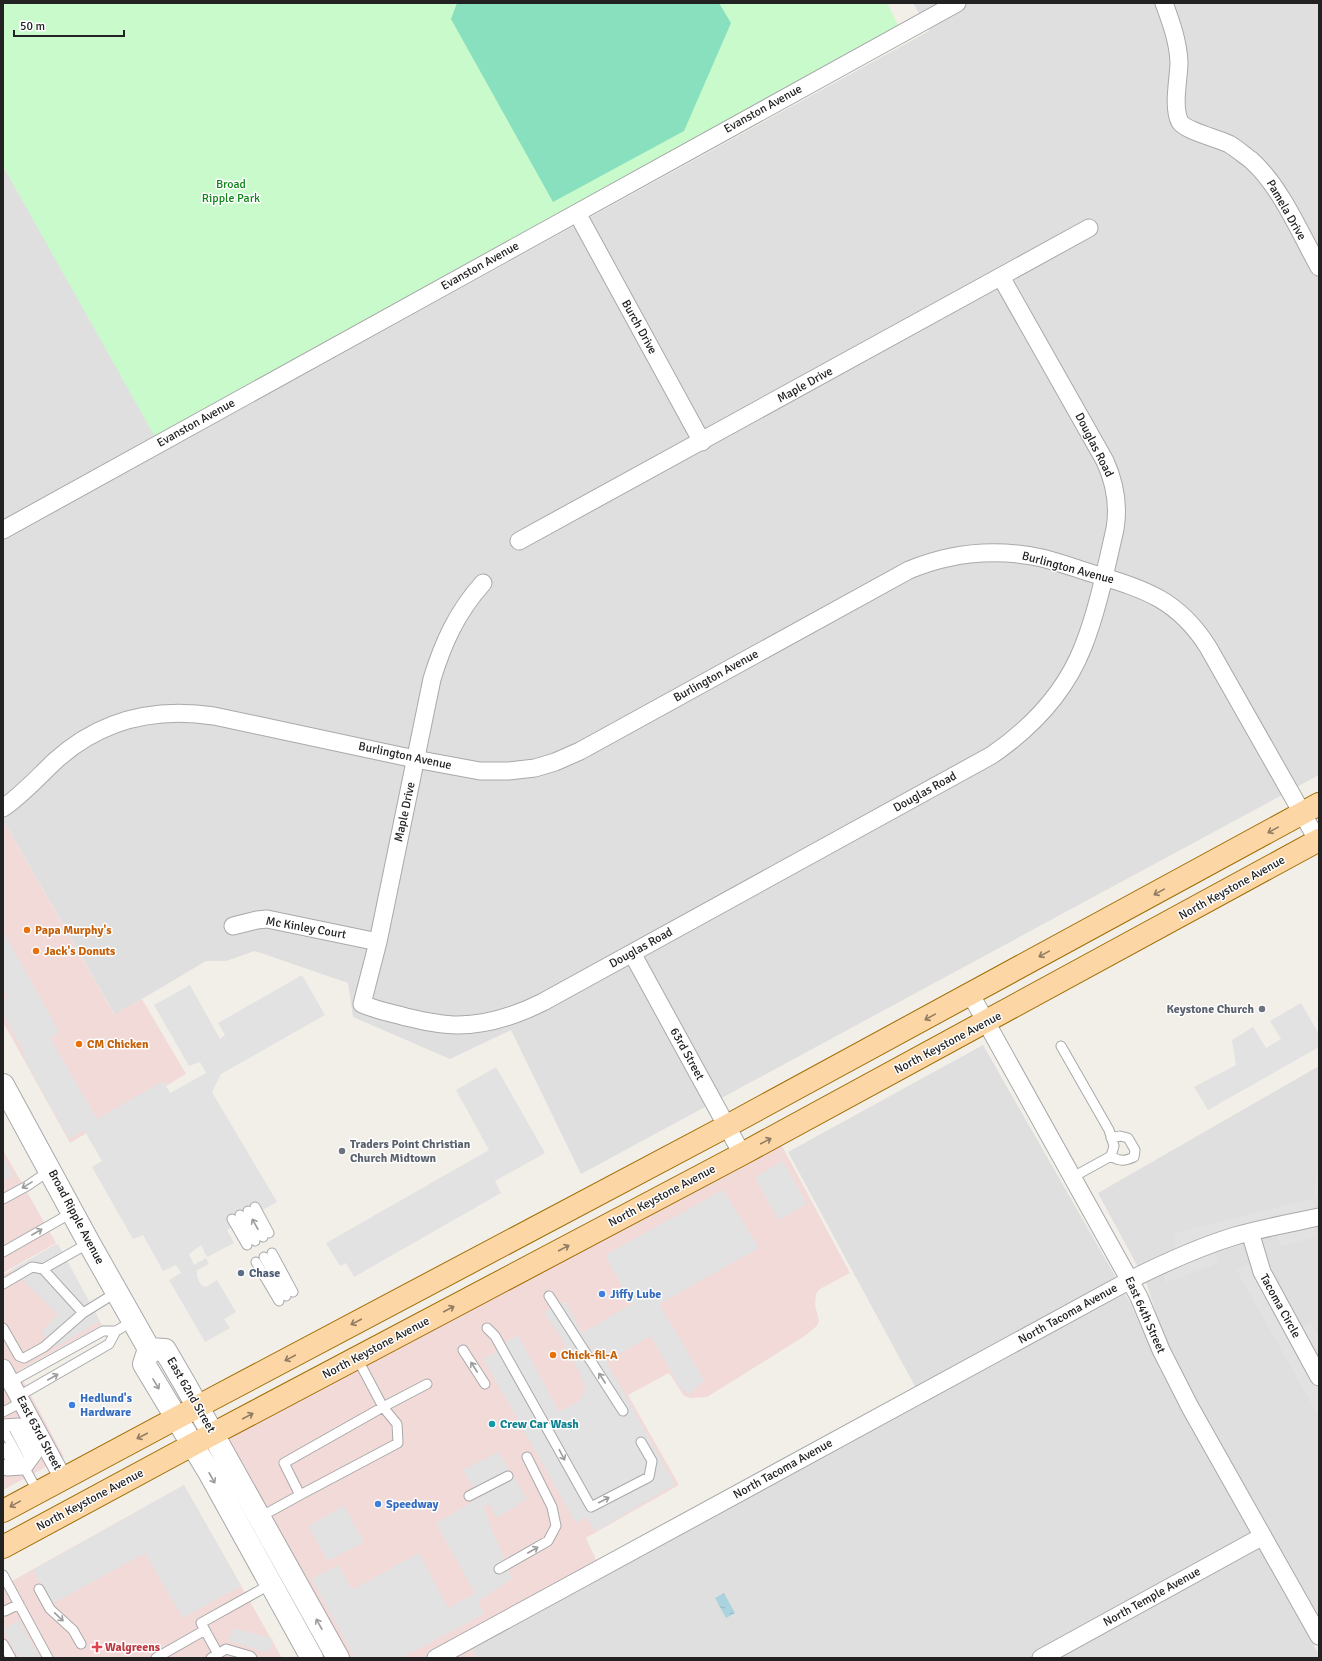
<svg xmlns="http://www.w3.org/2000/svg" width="1322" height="1661" font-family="Signika,sans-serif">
	<defs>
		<pattern id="water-ripples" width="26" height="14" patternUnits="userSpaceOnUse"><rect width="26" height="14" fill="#aad3df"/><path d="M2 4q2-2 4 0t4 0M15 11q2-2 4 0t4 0" fill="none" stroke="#92b5bf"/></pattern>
	</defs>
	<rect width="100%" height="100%" fill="#f2efe9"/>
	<path fill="#e0dfdf" d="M913 3H1319V775L581 1174 511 1030 450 1059 353 1017 348 983 255 951 226 961H206L115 1015 6 825 3 827V166L165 451 929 31Z
		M983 1045 1130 1302 1161 1371 1319 1655V1658H477L470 1647 702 1524 924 1403 788 1152Z
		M1319 1066V1621L1174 1364 1166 1345 1146 1282 1098 1193Z"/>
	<path fill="#f2dad9" d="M6 825 114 1014 142 999 186 1074 70 1143 3 1022V827Z
		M781 1144 850 1273 820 1289 816 1294 815 1305 819 1321 817 1326 803 1337 707 1397 691 1398 684 1396 669 1373 628 1395 679 1485 586 1538 597 1562 424 1658H347L228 1443 234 1433Z
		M3 1150 56 1243 3 1273Z
		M56 1244 102 1325 18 1371 64 1457 3 1490V1275Z
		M184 1485 282 1658H3V1586Z
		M470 1647 477 1658H449Z"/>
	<path fill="#c8facc" d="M3 3H887L902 33 159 444 3 166Z"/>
	<path fill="#88e0be" d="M457 3H719L731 23 684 131 553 202 451 19Z"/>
	<path fill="#e2e2e2" d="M3 931 59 1032 50 1038 97 1119 163 1081 170 1093 206 1073 200 1062 189 1066 154 1005 190 985 220 1039 225 1035 218 1023 302 975 325 1015 221 1074 212 1092 277 1202 227 1230 234 1243 207 1257 201 1245 189 1254 194 1265 206 1258 209 1264 197 1270V1277L201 1285 206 1287 217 1280 236 1312 224 1319 230 1328 205 1342 169 1280 181 1273 176 1265 163 1271 143 1235 133 1239 92 1167 102 1161 84 1130 69 1139 26 1062 22 1048 3 1015V1000L8 997 3 989Z
		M1301 1003 1319 1034V1047L1208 1110 1194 1087 1236 1065 1232 1040 1253 1027 1266 1048 1281 1039 1270 1021Z
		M496 1067 545 1153 495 1181 501 1193 354 1277 346 1263 340 1266 326 1243 489 1150 456 1090Z
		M3 1157 13 1175 3 1181Z
		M783 1161 807 1204 778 1220 755 1177Z
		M1319 1164V1199L1313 1198 1316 1237 1280 1246 1277 1234 1235 1245 1215 1253 1218 1263 1166 1283 1163 1273 1175 1247 1174 1233 1313 1198Z
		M723 1190 759 1248 659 1304 704 1380 689 1394 681 1389 651 1336 606 1361 675 1484 595 1532 587 1517 576 1523 483 1358 495 1353 508 1341 518 1335 559 1412 579 1401 586 1389 579 1371 560 1336 544 1312 565 1301 582 1333 632 1304 605 1255Z
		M58 1244 100 1321 53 1348 42 1331 58 1315 12 1269Z
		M1266 1258 1270 1274 1301 1329 1310 1322 1319 1336V1349L1313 1353 1319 1362V1417L1236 1269Z
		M498 1452 527 1499 496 1518 490 1504 484 1507 481 1502 512 1579 478 1601 484 1614 401 1658H355L312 1579 338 1565 352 1590 419 1553 448 1608 475 1593 436 1523 479 1498 463 1470Z
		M184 1485 241 1586 183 1618 145 1553 52 1604 33 1570Z
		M344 1506 364 1542 328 1561 308 1526Z
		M19 1620 40 1658H19L3 1630Z
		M233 1628 273 1639 269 1653 229 1641Z"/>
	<path fill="url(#water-ripples)" d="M724 1593 735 1613 726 1618 715 1598Z"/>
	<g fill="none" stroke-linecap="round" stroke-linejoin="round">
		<g stroke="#a9a9a9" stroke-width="11">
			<path id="service" d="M1061 1046 1109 1130 1114 1146 1111 1156 1073 1177
				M1111 1156C1120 1162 1125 1161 1134 1157L1135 1150 1128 1138 1120 1136 1111 1138
				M3 1199 27 1186 49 1171
				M255 1207 269 1233
				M248 1211 263 1237
				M240 1215 255 1241
				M232 1219 247 1245
				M3 1252 73 1212
				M272 1253 293 1292
				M264 1257 286 1296
				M256 1262 279 1301
				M43 1269 83 1313
				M3 1284 32 1267 43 1269 89 1243
				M549 1296 623 1411
				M3 1328 19 1356 24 1358 44 1347 83 1313 117 1292
				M487 1328 495 1336 591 1507 649 1477 652 1461 641 1442
				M463 1350 485 1384
				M11 1382 103 1331H116L133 1321
				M19 1396 109 1344 116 1331
				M3 1412 22 1402
				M3 1424 19 1423 37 1455 26 1470
				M5 1425 13 1427 29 1457 27 1467
				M3 1429 38 1492
				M3 1447 14 1466 26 1470
				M3 1464 7 1471 22 1470
				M300 1495 398 1443 397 1424 383 1407 427 1384
				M469 1496 508 1476
				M260 1517 300 1495 284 1463 383 1407 357 1358
				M499 1569 548 1541 556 1526 552 1507 527 1457
				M3 1575 48 1658
				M39 1589 50 1609 73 1630 81 1644
				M3 1611H5L19 1604
				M3 1644 11 1658
				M218 1654 201 1623 271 1584
				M156 1658 205 1630
				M211 1658 226 1649 250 1656 252 1658"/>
		</g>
		<g stroke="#a9a9a9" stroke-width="19">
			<path id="minor" d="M1164 3C1171 22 1178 41 1179 62 1179 78 1172 107 1180 122 1186 131 1217 138 1229 144 1236 148 1244 155 1251 160 1281 187 1299 231 1319 267
				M577 213 702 442
				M3 530 957 3
				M519 541 1089 228
				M483 583C457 612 443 643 432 679L378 942 362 1004C376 1010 391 1013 406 1017 423 1021 440 1025 458 1025 487 1025 517 1015 543 1002L992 755C1031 728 1065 693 1083 647 1098 609 1106 568 1115 529 1119 505 1115 483 1105 461L1001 277
				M3 808C22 795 38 777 55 761 100 720 154 707 214 716L415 759 480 771H508L535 768 555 762 580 751 909 570C952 552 996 548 1042 558 1058 562 1075 568 1091 573 1143 589 1177 598 1208 647L1318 841
				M233 926 257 920 267 919 378 942
				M632 953 742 1154
				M971 995 1139 1297 1161 1350 1190 1407 1319 1636
				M1250 1232 1262 1272 1319 1377
				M3 1368 63 1478
				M436 1658 1130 1280C1164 1263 1199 1247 1235 1236 1263 1228 1291 1223 1319 1217
				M1041 1658 1263 1536"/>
		</g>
		<g stroke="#a9a9a9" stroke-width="24">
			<path id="tertiary" d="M3 1085 89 1243 149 1349
				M149 1349 165 1350 186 1386 338 1658
				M149 1349 144 1364 209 1472 312 1658"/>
		</g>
		<g stroke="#a06b00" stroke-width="24">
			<path id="primary" d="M3 1511 212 1399 727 1126 1319 804
				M3 1547 192 1445 742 1154 1319 840"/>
		</g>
		<use href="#service" stroke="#fff" stroke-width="9"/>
		<use href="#minor" stroke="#fff" stroke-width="17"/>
		<use href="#tertiary" stroke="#fff" stroke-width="22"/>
		<use href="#primary" stroke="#fcd6a4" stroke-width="22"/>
	</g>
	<defs><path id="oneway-shaft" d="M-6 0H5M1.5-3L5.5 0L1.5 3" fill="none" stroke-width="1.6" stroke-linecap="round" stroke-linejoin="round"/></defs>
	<g stroke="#8f7c63">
		<use href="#oneway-shaft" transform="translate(1273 830) rotate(151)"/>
		<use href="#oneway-shaft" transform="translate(1159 892) rotate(151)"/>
		<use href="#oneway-shaft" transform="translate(1044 954) rotate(151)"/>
		<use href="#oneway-shaft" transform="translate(930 1017) rotate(151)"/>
		<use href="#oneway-shaft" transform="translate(766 1141) rotate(-28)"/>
		<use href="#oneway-shaft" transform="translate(564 1248) rotate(-28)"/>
		<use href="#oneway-shaft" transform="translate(449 1309) rotate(-28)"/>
		<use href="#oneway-shaft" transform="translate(356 1322) rotate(152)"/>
		<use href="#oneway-shaft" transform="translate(290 1358) rotate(152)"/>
		<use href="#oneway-shaft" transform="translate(248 1416) rotate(-28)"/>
		<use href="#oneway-shaft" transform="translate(142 1436) rotate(152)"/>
		<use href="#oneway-shaft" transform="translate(15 1504) rotate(151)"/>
	</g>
	<g stroke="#9c9c9c">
		<use href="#oneway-shaft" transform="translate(27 1185) rotate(149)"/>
		<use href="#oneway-shaft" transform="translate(255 1224) rotate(-119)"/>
		<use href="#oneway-shaft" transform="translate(37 1232) rotate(-30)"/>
		<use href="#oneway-shaft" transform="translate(474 1367) rotate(-123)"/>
		<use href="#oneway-shaft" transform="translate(53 1377) rotate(-30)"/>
		<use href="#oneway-shaft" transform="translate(602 1378) rotate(-123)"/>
		<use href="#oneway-shaft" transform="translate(156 1384) rotate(59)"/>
		<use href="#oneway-shaft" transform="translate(562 1455) rotate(62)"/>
		<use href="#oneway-shaft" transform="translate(212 1478) rotate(61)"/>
		<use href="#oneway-shaft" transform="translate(604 1500) rotate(-27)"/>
		<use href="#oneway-shaft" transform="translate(533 1550) rotate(-30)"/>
		<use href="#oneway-shaft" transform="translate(59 1617) rotate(44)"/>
		<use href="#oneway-shaft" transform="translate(319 1624) rotate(-119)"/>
	</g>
	<g fill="#e8710a" stroke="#fff" stroke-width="1.5">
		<circle cx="27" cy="930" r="4"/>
		<circle cx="36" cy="951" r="4"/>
		<circle cx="79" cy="1044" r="4"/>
		<circle cx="553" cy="1355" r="4"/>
	</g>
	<g fill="#6b7280" stroke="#fff" stroke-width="1.5">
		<circle cx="1262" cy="1009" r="4"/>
		<circle cx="342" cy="1151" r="4"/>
	</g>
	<circle fill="#5c6f8a" stroke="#fff" stroke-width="1.5" cx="241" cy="1273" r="4"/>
	<g fill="#3f7fe0" stroke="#fff" stroke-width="1.5">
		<circle cx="602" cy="1294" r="4"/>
		<circle cx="72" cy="1405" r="4"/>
		<circle cx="378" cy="1504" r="4"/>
	</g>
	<circle fill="#0f9aa8" stroke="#fff" stroke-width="1.5" cx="492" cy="1424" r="4"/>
	<path fill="#e0444e" stroke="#fff" stroke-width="1.5" d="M95 1641h4v4h4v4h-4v4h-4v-4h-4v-4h4z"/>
	<g text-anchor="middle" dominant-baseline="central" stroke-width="3" stroke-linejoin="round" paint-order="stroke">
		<g font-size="12" fill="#222" stroke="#fff">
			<text transform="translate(763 109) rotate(-29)">Evanston Avenue</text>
			<text transform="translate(1286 210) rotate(60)">Pamela Drive</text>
			<text transform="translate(480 266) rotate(-29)">Evanston Avenue</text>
			<text transform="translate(639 327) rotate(61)">Burch Drive</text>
			<text transform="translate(805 385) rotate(-29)">Maple Drive</text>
			<text transform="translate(196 423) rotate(-29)">Evanston Avenue</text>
			<text transform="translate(1094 445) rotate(63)">Douglas Road</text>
			<text transform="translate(1068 568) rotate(15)">Burlington Avenue</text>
			<text transform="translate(716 676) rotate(-29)">Burlington Avenue</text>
			<text transform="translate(405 756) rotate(12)">Burlington Avenue</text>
			<text transform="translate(925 792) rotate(-29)">Douglas Road</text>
			<text transform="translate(405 812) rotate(-78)">Maple Drive</text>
			<text transform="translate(1232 888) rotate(-29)">North Keystone Avenue</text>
			<text transform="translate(306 928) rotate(10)">Mc Kinley Court</text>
			<text transform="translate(641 948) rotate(-29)">Douglas Road</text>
			<text transform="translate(948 1043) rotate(-28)">North Keystone Avenue</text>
			<text transform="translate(687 1054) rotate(61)">63rd Street</text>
			<text transform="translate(662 1196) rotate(-28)">North Keystone Avenue</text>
			<text transform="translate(76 1217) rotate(62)">Broad Ripple Avenue</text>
			<text transform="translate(1280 1306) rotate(61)">Tacoma Circle</text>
			<text transform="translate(1068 1314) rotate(-29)">North Tacoma Avenue</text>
			<text transform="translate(1145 1315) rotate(66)">East 64th Street</text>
			<text transform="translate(376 1348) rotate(-28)">North Keystone Avenue</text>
			<text transform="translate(191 1395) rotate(60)">East 62nd Street</text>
			<text transform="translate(39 1433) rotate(62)">East 63rd Street</text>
			<text transform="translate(783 1469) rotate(-29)">North Tacoma Avenue</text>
			<text transform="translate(90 1500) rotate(-28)">North Keystone Avenue</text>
			<text transform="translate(1152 1597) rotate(-29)">North Temple Avenue</text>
		</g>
		<g font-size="12" fill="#0c8416" stroke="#fff">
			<text x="231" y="184">Broad<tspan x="231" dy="14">Ripple Park</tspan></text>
		</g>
		<g font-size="12" font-weight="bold" fill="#c56008" stroke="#fff" text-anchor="start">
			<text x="35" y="930">Papa Murphy's</text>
			<text x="44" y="951">Jack's Donuts</text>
			<text x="87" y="1044">CM Chicken</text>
			<text x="561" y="1355">Chick-fil-A</text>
		</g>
		<g font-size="12" font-weight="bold" fill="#5b616d" stroke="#fff" text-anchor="end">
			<text x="1254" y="1009">Keystone Church</text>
			<text x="350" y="1144" text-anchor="start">Traders Point Christian<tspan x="350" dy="14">Church Midtown</tspan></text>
		</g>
		<g font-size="12" font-weight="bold" fill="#4e5e75" stroke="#fff" text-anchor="start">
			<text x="249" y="1273">Chase</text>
		</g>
		<g font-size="12" font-weight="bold" fill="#366cbe" stroke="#fff" text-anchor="start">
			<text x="610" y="1294">Jiffy Lube</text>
			<text x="80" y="1398">Hedlund's<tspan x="80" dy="14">Hardware</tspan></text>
			<text x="386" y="1504">Speedway</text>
		</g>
		<g font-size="12" font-weight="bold" fill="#0d838f" stroke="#fff" text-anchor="start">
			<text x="500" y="1424">Crew Car Wash</text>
		</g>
		<g font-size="12" font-weight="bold" fill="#be3a42" stroke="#fff" text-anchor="start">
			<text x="105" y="1647">Walgreens</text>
		</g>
	</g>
	<rect width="1322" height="1661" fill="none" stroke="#222222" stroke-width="8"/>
	<path d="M14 30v6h110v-6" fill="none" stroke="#222222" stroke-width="2"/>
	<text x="20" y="30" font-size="12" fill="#222222" stroke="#ffffff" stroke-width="3" paint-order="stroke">50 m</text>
</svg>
